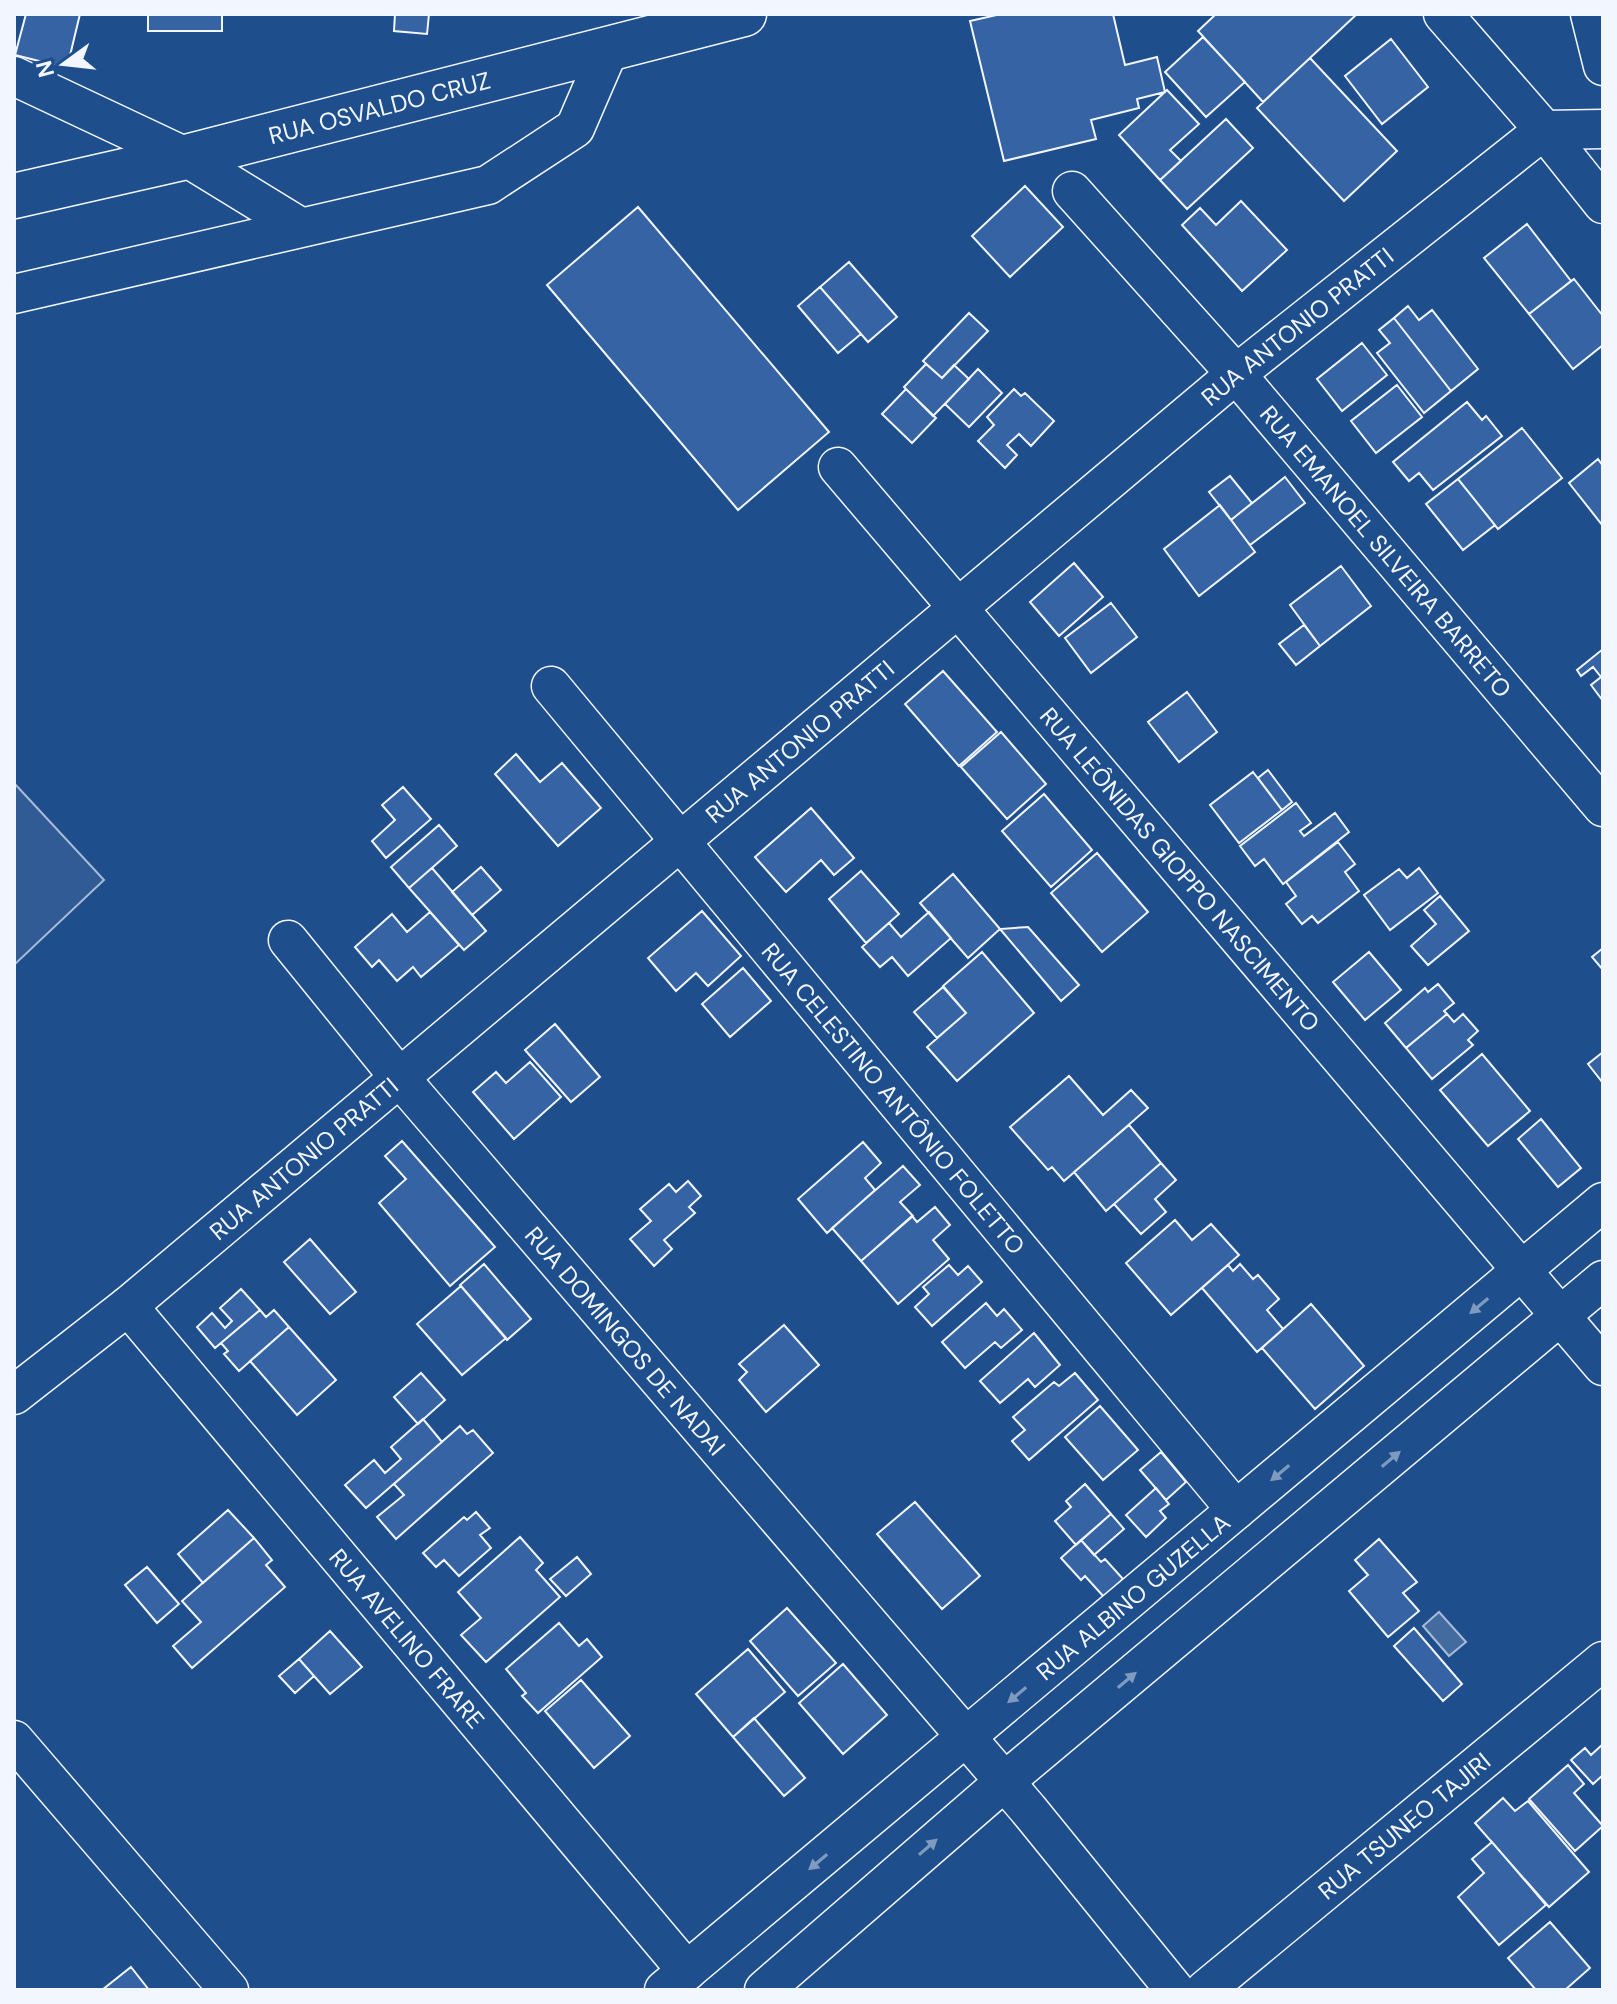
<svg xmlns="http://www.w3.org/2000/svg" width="1617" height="2004" font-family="'DM Sans',sans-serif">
	<rect width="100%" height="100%" fill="#1f4e8c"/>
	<path fill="#305b95" stroke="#a8bbd7" stroke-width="2" d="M14 783 104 880 14 965Z"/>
	<path fill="#446ba0" stroke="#a8bbd7" stroke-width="2" d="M1439 1612 1466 1642 1449 1656 1423 1626Z"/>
	<path fill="#3563a3" stroke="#f2f6ff" stroke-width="2" d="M26 14H80L67 68 15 55Z
		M148 14H222V31H148Z
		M395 14H429L427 34 394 31Z
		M1001 14H1113L1125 65 1157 57 1165 92 1137 99 1139 108 1091 120 1096 139 1004 161 970 21Z
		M1216 14H1357L1263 102 1198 31Z
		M1203 37 1245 82 1206 117 1165 72Z
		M1391 39 1428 87 1382 124 1345 76Z
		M1310 58 1397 151 1344 201 1257 108Z
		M1167 90 1199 124 1170 150 1181 161 1160 180 1119 135Z
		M1226 119 1253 148 1187 209 1160 180Z
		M1025 186 1063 227 1010 277 972 236Z
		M1241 201 1287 250 1242 291 1182 225 1200 208 1216 225Z
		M638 207 829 432 738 510 547 285Z
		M1527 224 1571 281 1529 314 1484 258Z
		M849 262 897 317 868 342 820 287Z
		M1574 279 1603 316V345L1573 369 1529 314Z
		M820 287 861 334 838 353 798 306Z
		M1408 306 1419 320 1432 310 1478 369 1451 391 1394 318Z
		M969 313 988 331 942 378 923 361Z
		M1394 318 1451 391 1424 413 1377 353 1390 343 1379 330Z
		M1362 343 1387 375 1342 411 1317 379Z
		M926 364 942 378 954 365 969 379 933 416 904 387Z
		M978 369 1002 393 969 427 945 404Z
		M1397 385 1422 417 1376 453 1351 421Z
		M906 389 936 418 912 443 882 414Z
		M1014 389 1021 396 1025 393 1054 421 1031 446 1019 434 1007 445 1017 455 1005 468 978 441 994 425 987 417Z
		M1467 402 1482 420 1486 416 1502 436 1433 490 1419 473 1409 481 1393 462Z
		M1522 428 1562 478 1498 529 1458 479Z
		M1598 459 1603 466V526L1569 483Z
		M1230 476 1252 503 1231 520 1209 492Z
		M1285 477 1305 503 1250 545 1231 520Z
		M1458 479 1495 525 1463 550 1426 504Z
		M1220 505 1255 552 1199 596 1164 549Z
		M1074 563 1103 597 1059 636 1030 602Z
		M1341 566 1371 606 1320 646 1290 605Z
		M1111 603 1137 637 1091 673 1065 638Z
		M1304 625 1320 646 1296 665 1279 644Z
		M1603 649V701L1591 685 1601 677 1593 667 1581 676 1577 670Z
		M943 671 997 732 959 766 905 704Z
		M1187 692 1217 732 1179 762 1148 722Z
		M1001 732 1046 784 1007 819 961 767Z
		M516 754 540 782 562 763 601 808 558 846 495 774Z
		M1268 770 1292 802 1282 810 1258 778Z
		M1253 772 1282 810 1239 843 1210 805Z
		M403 787 431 819 386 858 372 841 395 820 382 805Z
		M1044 794 1092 850 1051 887 1002 831Z
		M1296 803 1311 823 1300 831 1304 836 1335 813 1349 832 1283 884 1264 859 1255 866 1240 846Z
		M811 808 854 858 834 875 821 860 786 892 755 857Z
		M439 825 457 846 409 888 391 867Z
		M1338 842 1355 864 1345 872 1359 891 1318 923 1312 916 1302 924 1286 904 1296 896 1286 882Z
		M1097 853 1148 912 1102 952 1051 893Z
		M481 867 501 890 472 915 452 892Z
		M432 868 486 931 464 950 409 888Z
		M1419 868 1438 893 1390 930 1364 895 1399 869 1407 878Z
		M861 871 899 914 866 943 829 899Z
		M953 874 1000 929 968 958 920 903Z
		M1440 896 1469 931 1428 965 1411 946 1436 924 1424 910Z
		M702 911 741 956 708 986 696 973 676 991 648 958Z
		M430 912 459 945 421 977 413 967 397 981 379 960 372 967 355 947 392 914 407 932Z
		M929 912 951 938 908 976 892 957 880 967 862 947 889 923 901 937Z
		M1028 927 1079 985 1061 1001 1000 929Z
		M1603 948V970L1592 957Z
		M982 952 1034 1013 957 1081 927 1047 966 1013 943 986Z
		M1369 952 1401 990 1365 1020 1333 982Z
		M743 968 771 1001 730 1037 702 1004Z
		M1438 984 1454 1003 1444 1011 1447 1014 1406 1048 1385 1023 1425 988 1428 992Z
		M943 987 966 1013 937 1038 914 1012Z
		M1447 1014 1454 1022 1463 1014 1478 1031 1468 1040 1473 1045 1432 1079 1406 1048Z
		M555 1024 600 1077 571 1102 525 1050Z
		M1603 1052V1083L1588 1064Z
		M1482 1054 1530 1111 1488 1146 1440 1090Z
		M530 1062 561 1097 514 1139 473 1092 496 1072 506 1083Z
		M1069 1076 1103 1115 1131 1090 1148 1108 1064 1181 1052 1167 1048 1170 1010 1127Z
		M1541 1119 1581 1168 1558 1187 1518 1139Z
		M1129 1125 1161 1163 1106 1211 1074 1172Z
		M402 1141 495 1247 450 1286 379 1203 406 1179 385 1156Z
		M863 1142 881 1163 865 1178 875 1190 827 1233 798 1199Z
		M1161 1163 1176 1180 1155 1199 1166 1212 1141 1234 1114 1204Z
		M903 1166 920 1185 900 1202 913 1216 861 1261 832 1228Z
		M688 1181 701 1196 689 1207 695 1213 664 1240 672 1249 654 1266 630 1239 651 1221 640 1209 669 1184 676 1192Z
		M935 1207 950 1225 933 1240 949 1259 898 1304 861 1261 912 1216 917 1222Z
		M1175 1220 1192 1240 1211 1224 1239 1255 1171 1315 1126 1263Z
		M310 1239 356 1292 330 1314 284 1262Z
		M484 1264 531 1319 507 1340 460 1285Z
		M1240 1264 1253 1279 1258 1275 1279 1299 1267 1310 1283 1329 1257 1352 1202 1288 1228 1265 1233 1271Z
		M949 1265 958 1275 968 1266 982 1282 932 1326 915 1307 929 1294 923 1287Z
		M461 1286 506 1338 462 1375 417 1324Z
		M241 1289 260 1310 215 1348 197 1327 212 1313 225 1328 232 1321 220 1308Z
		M986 1303 997 1316 1004 1309 1022 1330 1001 1348 995 1342 965 1368 942 1342Z
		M1311 1304 1364 1366 1315 1409 1262 1348Z
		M260 1310 266 1317 274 1310 289 1327 239 1371 224 1354 228 1351 221 1343Z
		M784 1325 819 1365 766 1412 739 1380 747 1372 739 1364Z
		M289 1327 336 1380 297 1415 250 1361Z
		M1034 1333 1060 1365 1035 1387 1028 1379 1000 1403 980 1381Z
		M421 1373 445 1400 418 1424 394 1397Z
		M1075 1373 1098 1400 1029 1460 1012 1441 1025 1430 1013 1417 1054 1382 1059 1386Z
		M1100 1406 1138 1450 1103 1480 1065 1437Z
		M423 1419 442 1442 366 1508 345 1485 374 1460 385 1473 401 1459 391 1447Z
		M460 1426 467 1434 473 1430 493 1453 396 1539 377 1517 404 1495 394 1484Z
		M1161 1452 1186 1482 1166 1500 1140 1470Z
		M1085 1484 1111 1514 1076 1545 1055 1521 1071 1507 1066 1501Z
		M1156 1488 1169 1504 1160 1511 1166 1518 1146 1537 1126 1515Z
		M915 1502 980 1576 942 1609 877 1534Z
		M228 1510 254 1538 203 1583 178 1554Z
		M476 1512 490 1528 480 1535 491 1548 459 1576 444 1560 436 1567 423 1553 464 1517 467 1520Z
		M1111 1514 1124 1529 1094 1555 1081 1540Z
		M520 1537 543 1563 536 1570 560 1597 486 1662 461 1635 481 1618 458 1592Z
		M254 1538 272 1560 266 1565 285 1587 192 1668 173 1646 201 1622 182 1601Z
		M1379 1539 1417 1582 1403 1593 1419 1611 1388 1637 1349 1591 1368 1575 1355 1560Z
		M1081 1540 1101 1562 1105 1559 1123 1579 1104 1597 1085 1576 1081 1580 1061 1558Z
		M577 1557 591 1574 566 1596 550 1579Z
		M147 1567 179 1604 157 1623 125 1585Z
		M787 1608 836 1663 798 1696 750 1641Z
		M559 1623 579 1646 587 1639 602 1657 538 1713 522 1696 526 1693 506 1669Z
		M1414 1628 1462 1684 1443 1701 1394 1646Z
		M330 1631 362 1667 330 1694 299 1659Z
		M748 1649 785 1692 733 1737 696 1694Z
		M299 1659 314 1676 295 1693 279 1676Z
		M843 1664 887 1715 843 1754 799 1703Z
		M581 1680 630 1736 594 1768 545 1711Z
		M754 1718 805 1778 784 1796 733 1737Z
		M1603 1744V1775L1593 1784 1571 1760 1585 1748 1591 1755Z
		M1568 1765 1584 1784 1574 1793 1603 1826 1575 1851 1529 1799Z
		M1503 1798 1515 1811 1528 1801 1589 1872 1549 1907 1475 1823Z
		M1492 1842 1546 1905 1499 1945 1458 1897 1484 1873 1472 1859Z
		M1550 1922 1590 1968 1565 1990H1536L1508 1958Z
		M131 1967 149 1990H102Z"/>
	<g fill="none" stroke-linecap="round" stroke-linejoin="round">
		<g stroke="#f2f6ff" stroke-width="41">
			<g id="minor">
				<path d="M1443 14 1544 130 1603 204"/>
				<path d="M1590 14 1603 66"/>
				<path d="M14 76 186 157 300 227"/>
				<path id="s1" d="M1072 191 1236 374 1603 807"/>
				<path d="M14 294 488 185 575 128 610 47"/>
				<path id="s2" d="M838 467 1603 1366"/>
				<path id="s3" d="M551 686 1236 1510"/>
				<path id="s4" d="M288 940 399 1077 1028 1809 1175 1990"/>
				<path id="s5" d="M128 1306 687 1971"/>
				<path id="s6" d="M14 1395 128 1306 1236 374 1544 130 1603 129"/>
				<path d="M14 1740 229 1990"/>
				<path id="s7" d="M664 1990 1603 1202"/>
				<path d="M764 1990 1004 1782 1603 1280"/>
				<path id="s8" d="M1205 1990 1603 1661"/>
			</g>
		</g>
		<g stroke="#f2f6ff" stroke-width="47">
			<g id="highway">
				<path id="s9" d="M14 196 186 157 744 14"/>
			</g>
		</g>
		<use href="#minor" stroke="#1f4e8c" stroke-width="38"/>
		<use href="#highway" stroke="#1f4e8c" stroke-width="44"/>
	</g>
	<defs><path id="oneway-solid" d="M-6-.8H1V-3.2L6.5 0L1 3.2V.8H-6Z" transform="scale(2)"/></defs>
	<g fill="#7e9ac0">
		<use href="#oneway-solid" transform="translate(1479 1306) rotate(140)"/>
		<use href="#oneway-solid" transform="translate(1391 1459) rotate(-40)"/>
		<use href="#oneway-solid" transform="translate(1280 1473) rotate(140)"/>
		<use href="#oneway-solid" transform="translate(1127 1680) rotate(-40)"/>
		<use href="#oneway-solid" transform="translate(1017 1695) rotate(140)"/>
		<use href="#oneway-solid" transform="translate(928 1847) rotate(-41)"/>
		<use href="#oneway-solid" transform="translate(818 1862) rotate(140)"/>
	</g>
	<g text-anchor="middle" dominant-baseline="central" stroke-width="6" stroke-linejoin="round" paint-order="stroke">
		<g font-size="24" fill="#f2f6ff" stroke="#1f4e8c">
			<text stroke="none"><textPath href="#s9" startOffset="376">RUA OSVALDO CRUZ</textPath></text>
			<text stroke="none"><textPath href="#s6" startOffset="1670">RUA ANTONIO PRATTI</textPath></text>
			<text stroke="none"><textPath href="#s1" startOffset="478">RUA EMANOEL SILVEIRA BARRETO</textPath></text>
			<text stroke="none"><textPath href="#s6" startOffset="1022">RUA ANTONIO PRATTI</textPath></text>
			<text stroke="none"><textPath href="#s2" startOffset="528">RUA LEÔNIDAS GIOPPO NASCIMENTO</textPath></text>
			<text stroke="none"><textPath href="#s3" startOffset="536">RUA CELESTINO ANTÔNIO FOLETTO</textPath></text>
			<text stroke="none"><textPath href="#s6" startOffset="374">RUA ANTONIO PRATTI</textPath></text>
			<text stroke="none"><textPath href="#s4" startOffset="524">RUA DOMINGOS DE NADAI</textPath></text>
			<text stroke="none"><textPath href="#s7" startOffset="612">RUA ALBINO GUZELLA</textPath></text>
			<text stroke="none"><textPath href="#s5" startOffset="434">RUA AVELINO FRARE</textPath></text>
			<text stroke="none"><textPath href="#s8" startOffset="258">RUA TSUNEO TAJIRI</textPath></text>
		</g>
	</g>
	<rect width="1617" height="2004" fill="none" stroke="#f2f6ff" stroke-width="32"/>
	<g transform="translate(64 64) rotate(255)" stroke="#1f4e8c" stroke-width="6" paint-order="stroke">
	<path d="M0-6L14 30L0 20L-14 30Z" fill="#f2f6ff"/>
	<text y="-12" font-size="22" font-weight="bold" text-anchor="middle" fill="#f2f6ff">N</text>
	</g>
</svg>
